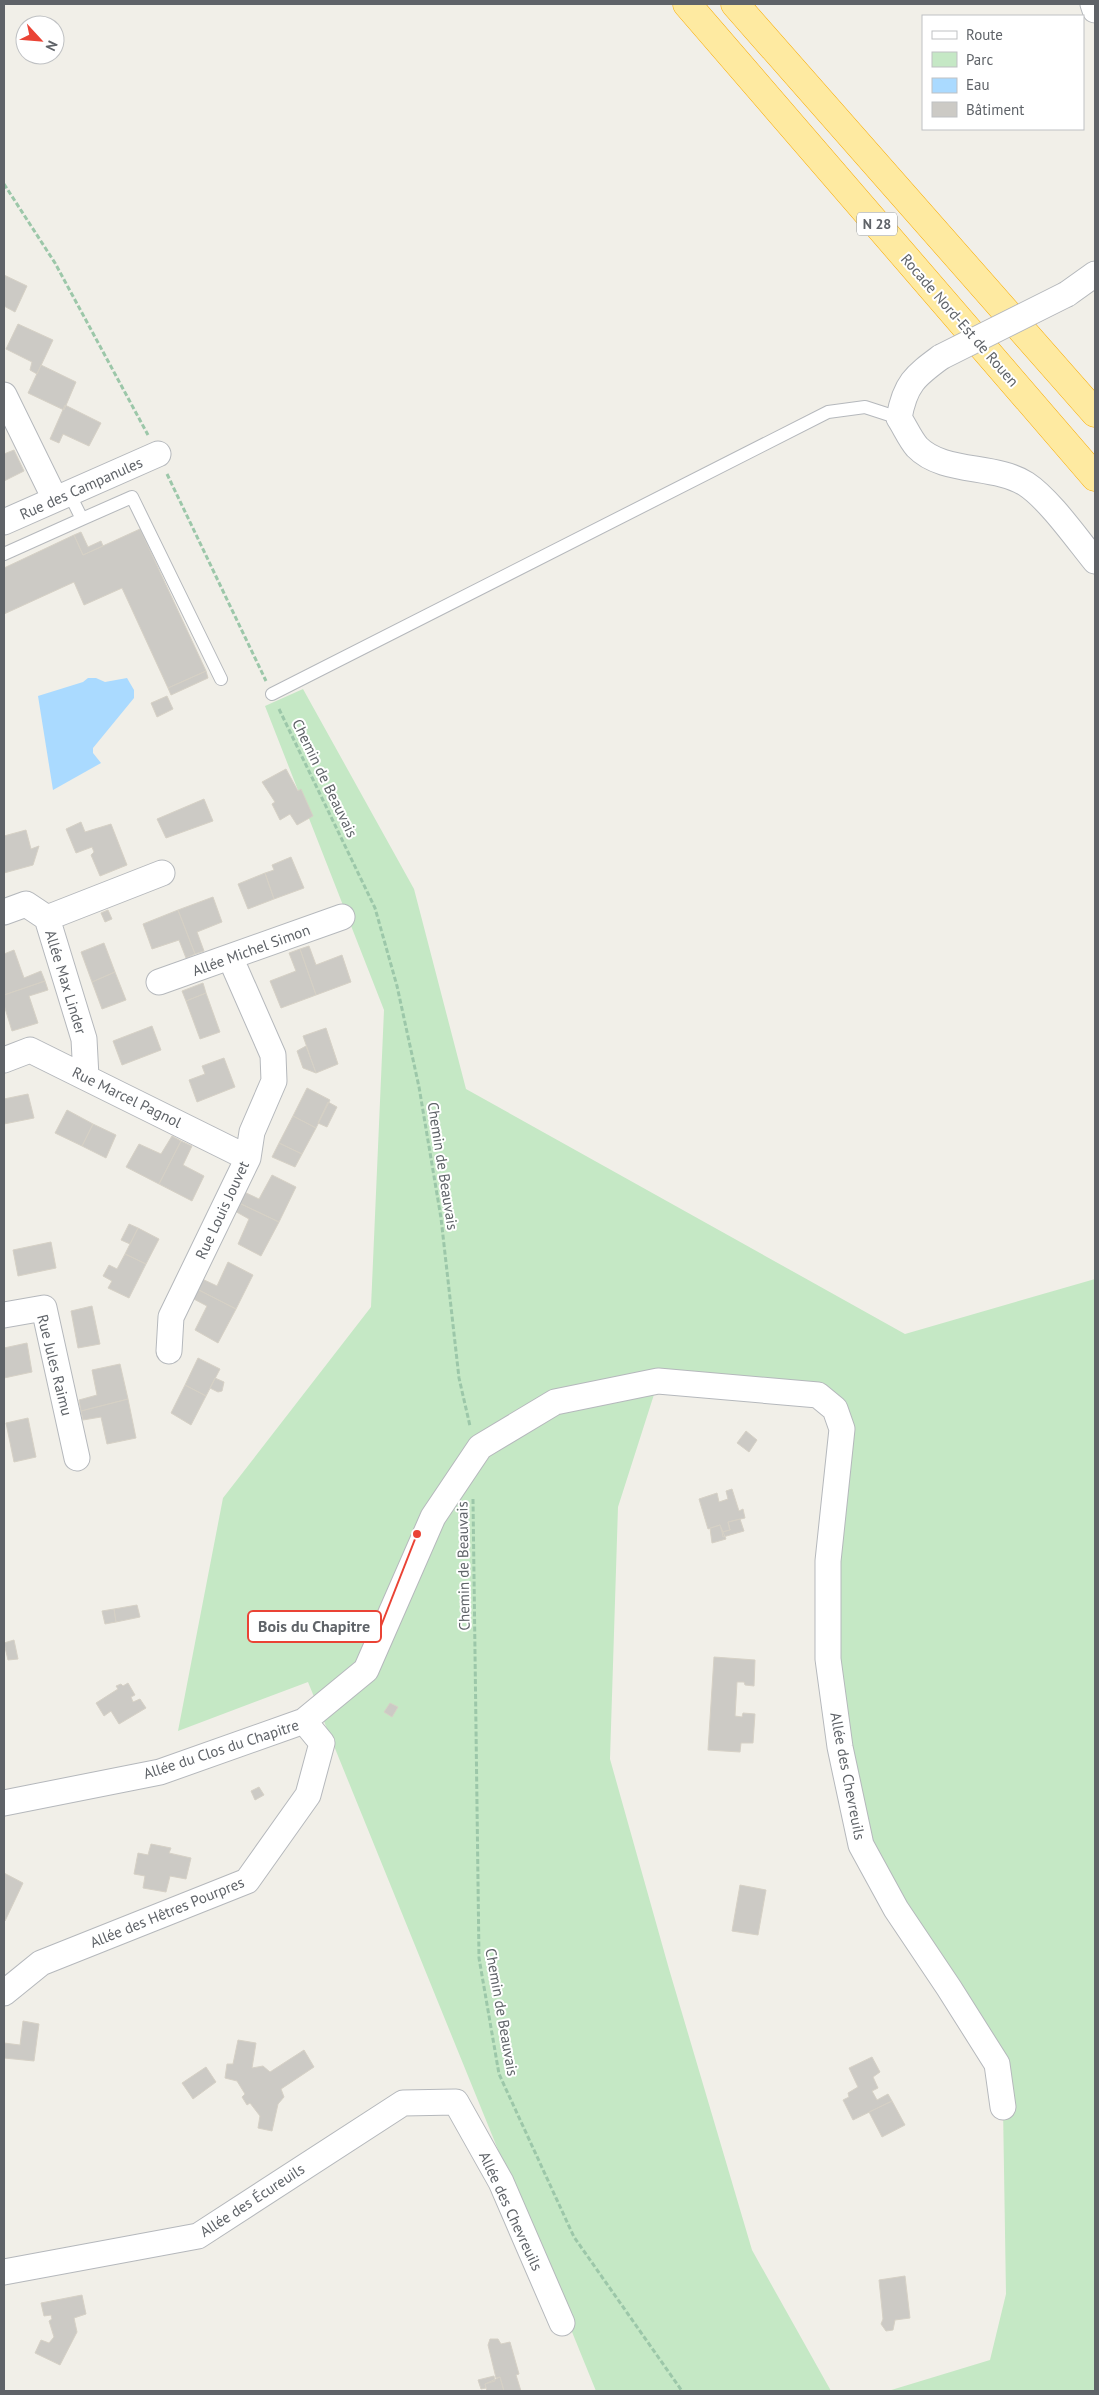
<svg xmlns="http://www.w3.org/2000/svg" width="1099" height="2395" font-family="'PT Sans',sans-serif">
	<rect width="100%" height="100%" fill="#f1efe8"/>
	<path fill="#c5e8c5" d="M303 689 414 889 466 1089 905 1334 1095 1279V2391H888L990 2360 1006 2294 1003 2107 997 2064 896 1909 840 1747 835 1409 658 1382 618 1507 610 1759 669 1969 752 2250 831 2391H596L308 1682 178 1731 223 1498 371 1307 384 1010 265 706Z"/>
	<path fill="#aadaff" d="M88 678H96L105 682 127 678 134 690V698L93 748V753L101 763 53 790 38 696 83 682Z"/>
	<path fill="#cccac5" stroke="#d6d1c6" d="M4 275 27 286 15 312 4 306Z
		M18 324 53 340 37 374 30 370 32 362 6 349Z
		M41 365 76 382 64 410 28 393Z
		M65 405 101 423 89 446 63 434 59 443 50 439Z
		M14 450 24 471 4 481V454Z
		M140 529 206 671 168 688 122 588 84 605 74 582 4 614V568L74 535 83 555Z
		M81 532 88 547 101 541 103 546 83 555 74 535Z
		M206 671 208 678 171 695 168 688Z
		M167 696 173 709 157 717 151 703Z
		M286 769 298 791 301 789 313 816 297 825 290 814 280 820 272 804 275 802 262 782Z
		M204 799 213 821 166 838 157 819Z
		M81 822 85 832 111 824 127 865 100 876 91 855 94 852 92 847 76 853 66 829Z
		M26 830 31 849 39 846 33 865 4 873V836Z
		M291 857 304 888 274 899 265 873 274 870 272 865Z
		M265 873 274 899 248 909 238 884Z
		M213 897 222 922 197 932 204 951 195 954 178 910Z
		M108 910 112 919 105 922 101 913Z
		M178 910 195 954 186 958 179 940 152 949 143 924Z
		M104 943 115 972 92 982 81 952Z
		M309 946 316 965 342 955 351 982 316 995 300 949Z
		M300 949 316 995 281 1008 270 981 296 971 289 953Z
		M14 950 24 978 41 971 45 981 4 995V954Z
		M115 972 126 1000 102 1009 92 982Z
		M45 981 48 990 29 996 38 1023 12 1031 4 1005V995Z
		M203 983 206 993 186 1001 182 991Z
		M206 993 220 1032 200 1039 186 1001Z
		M152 1026 161 1050 122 1065 113 1041Z
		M326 1028 338 1064 316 1073 303 1036Z
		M306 1046 316 1073 303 1068 297 1051Z
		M224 1058 235 1087 197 1102 189 1080 205 1074 202 1066Z
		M307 1088 330 1100 316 1128 293 1116Z
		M28 1094 34 1118 4 1124V1099Z
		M328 1102 337 1107 327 1127 318 1123Z
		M67 1110 93 1124 82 1146 55 1133Z
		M293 1116 316 1128 302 1154 279 1143Z
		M93 1124 116 1135 106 1158 82 1146Z
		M172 1136 181 1141 159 1184 126 1167 139 1144 161 1154Z
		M181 1141 192 1146 183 1165 204 1176 192 1201 159 1184Z
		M279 1143 302 1154 295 1167 272 1157Z
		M272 1175 296 1187 279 1222 237 1202 242 1191 259 1199Z
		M237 1202 279 1222 261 1256 238 1244 249 1219 233 1210Z
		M129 1224 138 1228 130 1244 121 1240Z
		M138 1228 159 1239 146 1264 125 1254Z
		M51 1242 56 1268 18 1276 13 1250Z
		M125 1254 146 1264 129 1298 108 1288 112 1281 103 1276 109 1265 117 1269Z
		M228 1262 253 1275 236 1309 195 1288 200 1278 217 1286Z
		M195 1288 236 1309 218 1343 195 1330 207 1306 190 1297Z
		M92 1306 100 1344 78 1348 71 1311Z
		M27 1343 32 1372 4 1378V1348Z
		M198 1358 220 1369 206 1396 185 1385Z
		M120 1364 128 1399 81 1411 79 1400 97 1395 92 1370Z
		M215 1378 224 1382 222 1391 218 1392 210 1388Z
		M185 1385 206 1396 191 1425 171 1413Z
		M128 1399 136 1438 107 1444 101 1417 83 1420 81 1411Z
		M28 1418 36 1457 14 1462 6 1423Z
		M746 1431 757 1440 749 1452 737 1443Z
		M732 1489 739 1511 743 1509 745 1518 728 1522 730 1530 722 1532 720 1525 708 1529 699 1499 717 1493 719 1502 728 1499 726 1491Z
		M740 1519 744 1531 723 1537 722 1532 730 1530 728 1522Z
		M720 1525 726 1539 712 1543 710 1528Z
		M137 1605 140 1617 116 1622 114 1609Z
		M114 1609 116 1622 105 1624 102 1611Z
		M14 1640 18 1659 8 1660 4 1643Z
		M714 1657 755 1660 754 1686 745 1685 744 1682H737L735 1716 742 1717 743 1713 755 1714 753 1743H741L740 1752 708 1750Z
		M128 1683 135 1695 131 1697 133 1702 140 1699 146 1708 119 1724 111 1711 104 1716 96 1703 118 1689 116 1686 121 1684 123 1686Z
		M390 1703 398 1707 392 1717 384 1712Z
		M259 1787 264 1795 255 1800 251 1791Z
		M151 1844 171 1848 169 1853 191 1858 186 1879 170 1876 166 1892 143 1888 145 1876 134 1874 138 1853 148 1855Z
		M4 1873 23 1883 5 1921H4Z
		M740 1885 766 1890 758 1935 732 1931Z
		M23 2021 39 2024 34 2061 4 2058V2043L20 2045Z
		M238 2040 256 2043 252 2068 263 2066 270 2072 304 2050 314 2067 281 2089 284 2097 278 2104 272 2131 258 2128 260 2116 250 2103 247 2105 242 2097 245 2094 237 2081 225 2078 227 2064H233Z
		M872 2057 880 2072 873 2077 878 2088 872 2091 877 2100 888 2094 892 2101 853 2120 843 2100 849 2097 848 2093 858 2087 849 2068Z
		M206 2067 216 2082 193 2099 182 2083Z
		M892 2101 905 2125 882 2137 869 2112Z
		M905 2276 910 2318 895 2320 893 2330 886 2331 881 2324 883 2319 879 2280Z
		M82 2295 86 2314 74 2318 77 2332 60 2365 35 2353 41 2340 49 2343 54 2337 49 2321 52 2319 51 2315 44 2316 41 2303Z
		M490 2339H498L501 2344 510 2342 519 2374 516 2375 521 2391H504L500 2377 496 2378 488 2345Z
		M494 2376 495 2381 485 2384 486 2388 481 2389 478 2380Z
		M500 2377 504 2391H487L485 2384Z"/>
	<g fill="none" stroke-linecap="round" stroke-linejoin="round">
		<g stroke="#b5b8bc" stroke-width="14">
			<path id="service" d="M69 493 82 519 132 497 221 679
				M4 554 82 519
				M272 694 828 412 865 407 899 418"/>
		</g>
		<g stroke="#b5b8bc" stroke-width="27">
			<path id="minor" d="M1093 4 1095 10
				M1067 294 1095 274
				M941 357C915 376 905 384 899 418 905 427 910 439 917 447 943 474 995 464 1026 484 1049 499 1077 539 1095 561
				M4 395 55 499
				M4 522 158 454
				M4 912 26 904 47 918 162 873
				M47 918 84 1039 86 1077
				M159 982 342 917
				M4 1060 30 1050 248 1158
				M4 1315 44 1308 77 1458
				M169 1351 171 1317 248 1158 252 1132 274 1081 273 1055 230 957
				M4 1803 160 1772 304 1721 366 1670 433 1517 480 1447 555 1402 658 1381 818 1395 835 1409 842 1429 828 1561V1659L840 1747 861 1845 896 1909 949 1988 997 2064 1003 2107
				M4 1993 41 1963 247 1881 308 1795 322 1743 304 1721
				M4 2272 198 2236 403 2103 456 2102 501 2182 562 2323"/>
		</g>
		<g stroke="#f9ab00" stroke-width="29">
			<path id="trunk" d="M687 4 1095 477
				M735 4 1095 413"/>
		</g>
		<path stroke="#9cc7a9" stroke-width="3" stroke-dasharray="5 2.5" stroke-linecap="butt" d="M4 184 55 263 148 435
			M167 474 266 681
			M279 709 375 908 397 986 419 1087 441 1218 459 1378 470 1426
			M473 1499 479 1958 499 2074 574 2237 682 2391"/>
		<use href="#service" stroke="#fff" stroke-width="12"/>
		<use href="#minor" stroke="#fff" stroke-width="25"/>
		<use href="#trunk" stroke="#feeaa1" stroke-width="28"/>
		<g stroke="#b5b8bc" stroke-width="27" stroke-linecap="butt">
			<path id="minor-bridge" d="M941 357 1067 294"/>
		</g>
		<use href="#minor-bridge" stroke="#fff" stroke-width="25"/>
	</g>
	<g text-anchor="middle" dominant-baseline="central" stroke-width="4" stroke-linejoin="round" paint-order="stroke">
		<rect fill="#fff" stroke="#8f9295" stroke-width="1" x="857" y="212.5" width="40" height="23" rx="4"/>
		<g font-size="14" font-weight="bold" fill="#5f6368">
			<text x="877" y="224">N 28</text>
		</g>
		<g font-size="15" fill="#5f6368" stroke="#fff">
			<text transform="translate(960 320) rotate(49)">Rocade Nord-Est de Rouen</text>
			<text transform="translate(81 488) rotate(-24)">Rue des Campanules</text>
			<text transform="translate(325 778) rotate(64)">Chemin de Beauvais</text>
			<text transform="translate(251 950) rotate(-20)">Allée Michel Simon</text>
			<text transform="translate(66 982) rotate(73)">Allée Max Linder</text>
			<text transform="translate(127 1097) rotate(26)">Rue Marcel Pagnol</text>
			<text transform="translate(443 1166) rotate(81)">Chemin de Beauvais</text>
			<text transform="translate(222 1210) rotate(-65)">Rue Louis Jouvet</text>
			<text transform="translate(55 1365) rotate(76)">Rue Jules Raimu</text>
			<text transform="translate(463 1566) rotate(-91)">Chemin de Beauvais</text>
			<text transform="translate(221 1749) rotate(-18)">Allée du Clos du Chapitre</text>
			<text transform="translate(848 1776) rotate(79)">Allée des Chevreuils</text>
			<text transform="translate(167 1912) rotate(-22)">Allée des Hêtres Pourpres</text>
			<text transform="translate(502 2012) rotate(80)">Chemin de Beauvais</text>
			<text transform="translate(252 2200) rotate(-33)">Allée des Écureuils</text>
			<text transform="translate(511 2211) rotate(65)">Allée des Chevreuils</text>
		</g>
	</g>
	<path fill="none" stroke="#ea4335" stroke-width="2" d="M417 1534L381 1626"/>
	<circle fill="#ea4335" stroke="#fff" stroke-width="2" cx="417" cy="1534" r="5"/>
	<rect fill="#fff" stroke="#ea4335" stroke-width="2" x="248" y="1611" width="133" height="31" rx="5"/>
	<g font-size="16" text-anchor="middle" font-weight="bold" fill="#5f6368">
		<text x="314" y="1632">Bois du Chapitre</text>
	</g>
	<rect width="1099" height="2395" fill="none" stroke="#5f6368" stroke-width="10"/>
	<rect x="922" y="15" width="162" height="115" fill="#ffffff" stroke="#bfc1c3"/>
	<rect x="932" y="31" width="25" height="8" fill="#ffffff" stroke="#bfc1c3"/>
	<text x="966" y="40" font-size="15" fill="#5f6368">Route</text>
	<rect x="932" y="52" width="25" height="15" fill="#c5e8c5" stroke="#bfc1c3"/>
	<text x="966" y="65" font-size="15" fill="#5f6368">Parc</text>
	<rect x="932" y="78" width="25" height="15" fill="#aadaff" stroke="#bfc1c3"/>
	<text x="966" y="90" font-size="15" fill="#5f6368">Eau</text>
	<rect x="932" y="102" width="25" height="15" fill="#cccac5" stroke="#bfc1c3"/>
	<text x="966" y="115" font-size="15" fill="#5f6368">Bâtiment</text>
	<g transform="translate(40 40) rotate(116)"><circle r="24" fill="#ffffff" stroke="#bfc1c3"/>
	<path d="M0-4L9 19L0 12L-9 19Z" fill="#ea4335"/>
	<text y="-8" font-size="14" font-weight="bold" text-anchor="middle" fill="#5f6368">N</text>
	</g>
</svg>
